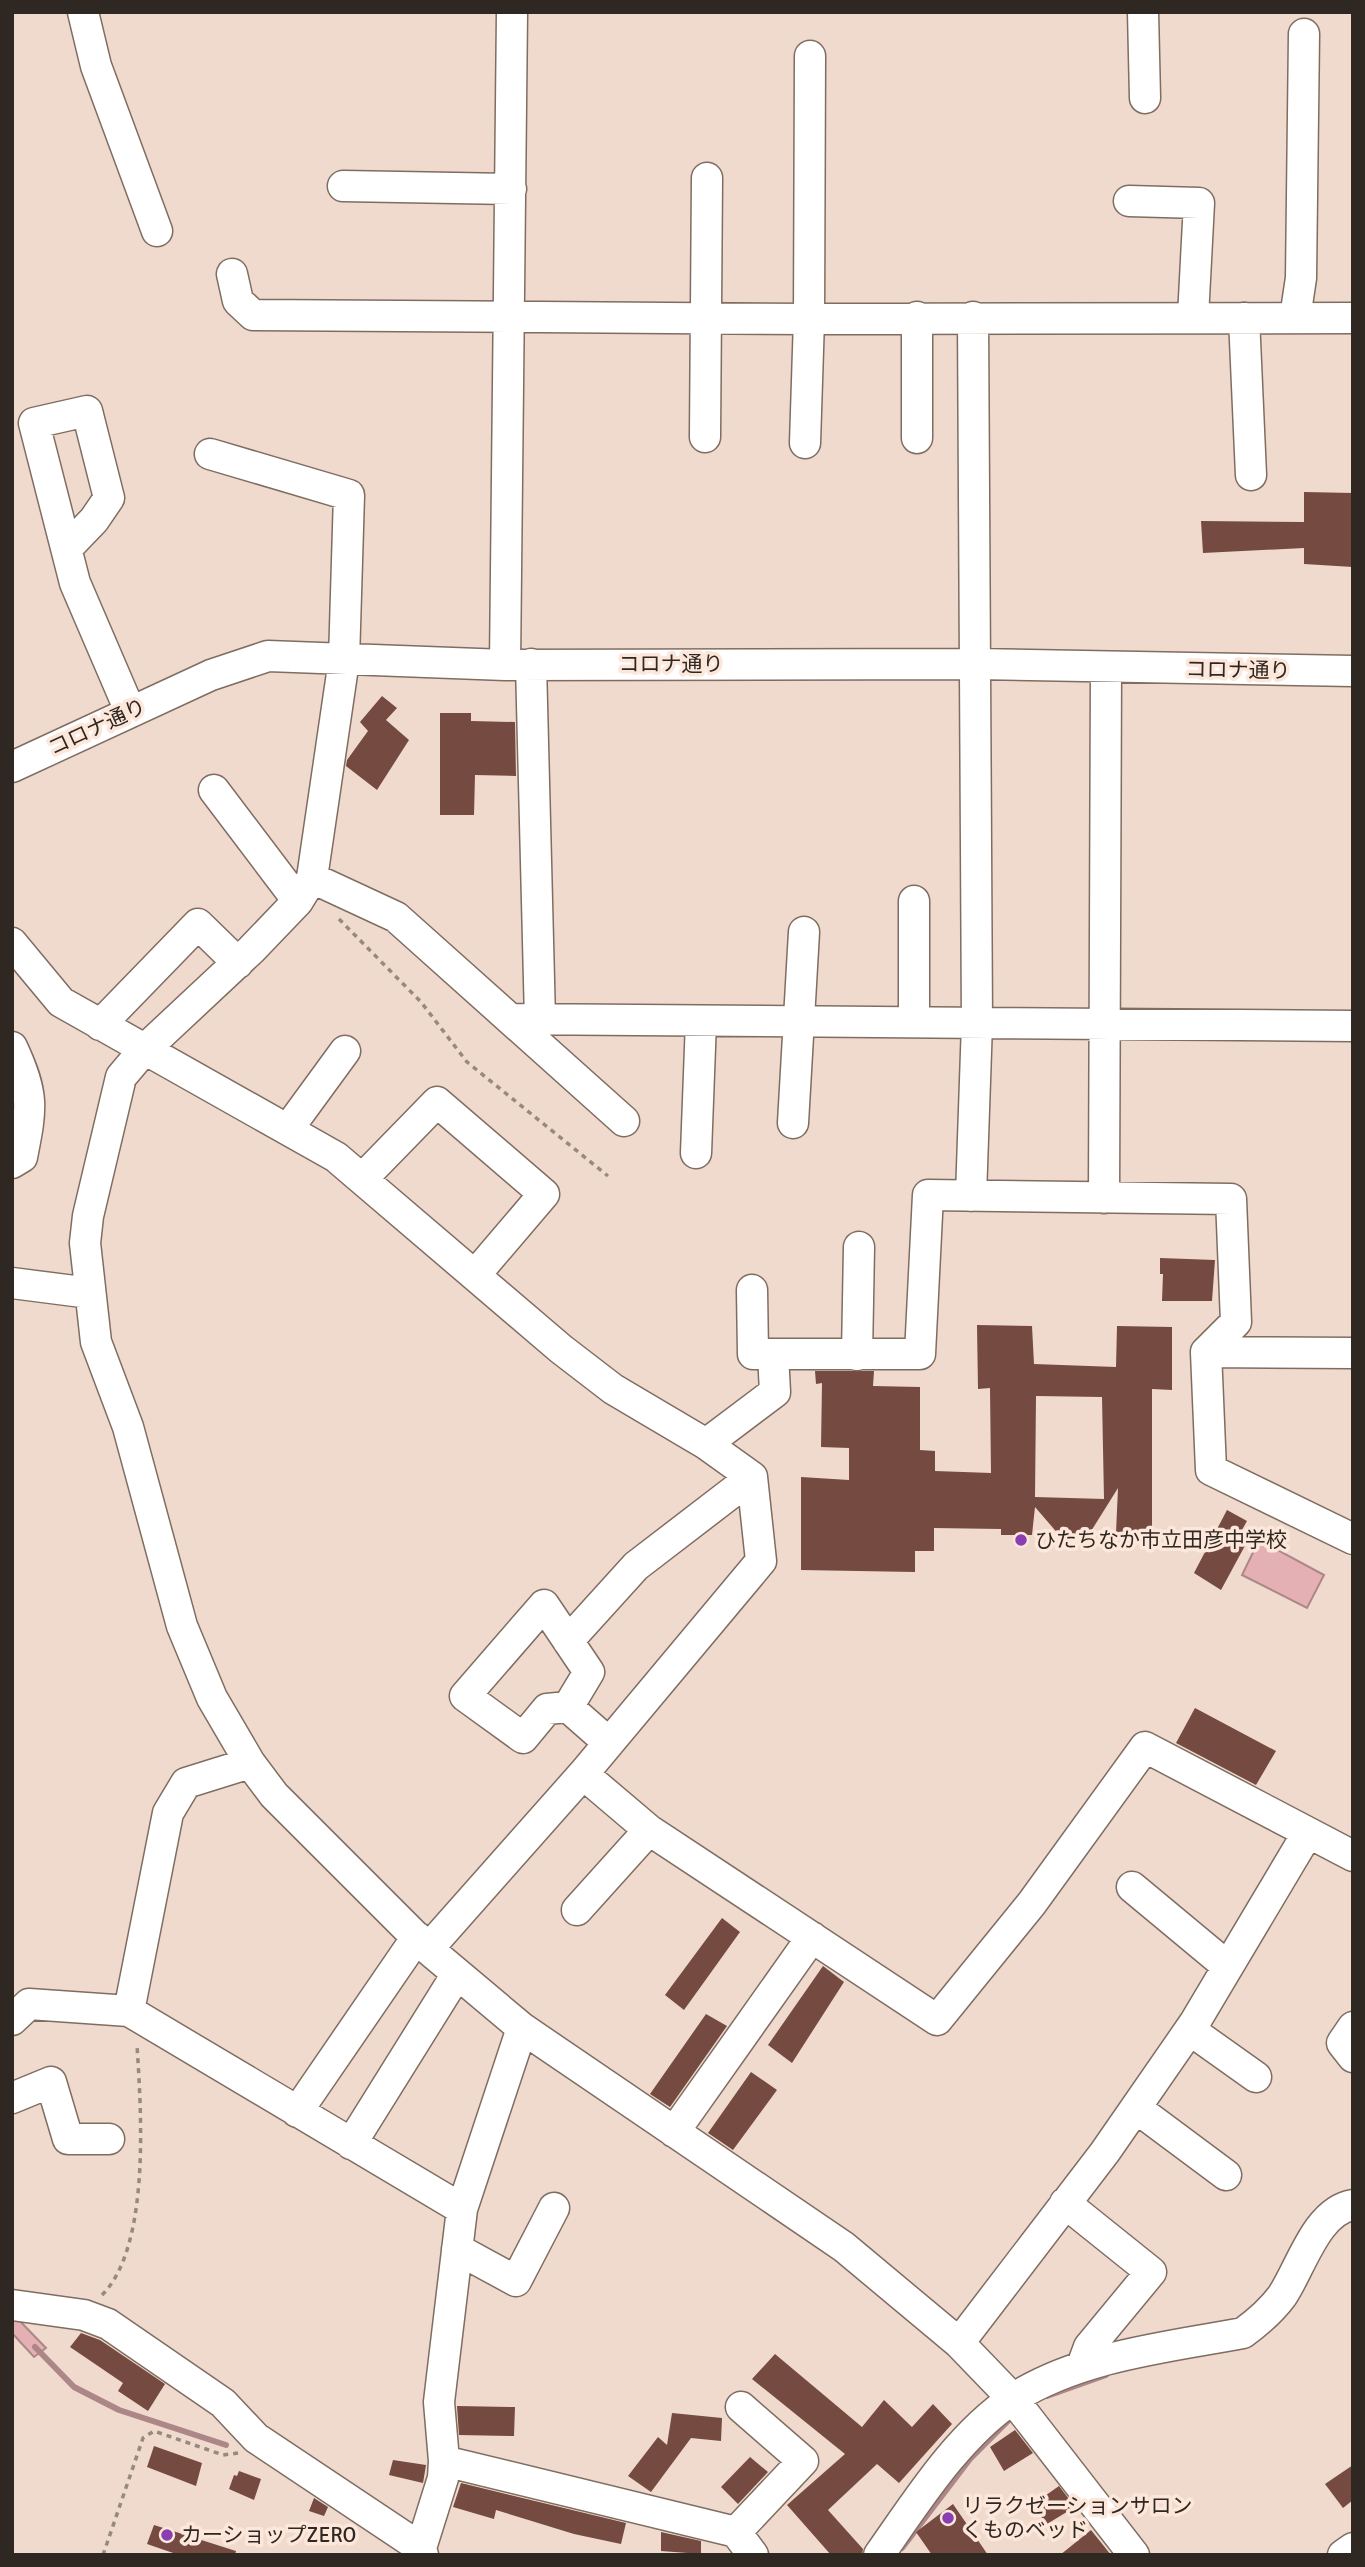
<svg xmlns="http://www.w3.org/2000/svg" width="1365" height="2567" font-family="Signika,'Noto Sans JP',sans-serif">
	<rect width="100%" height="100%" fill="#efdacd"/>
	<path fill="#e4b0b4" stroke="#ad8788" stroke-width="2" d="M1259 1540 1324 1575 1307 1608 1242 1575Z
		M12 2313 46 2348 34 2357 12 2333Z"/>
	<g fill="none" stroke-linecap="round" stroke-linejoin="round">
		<path stroke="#ad8788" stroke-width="6" d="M35 2347 74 2387 119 2410 226 2445
			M1047 2396 1106 2375
			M902 2548 970 2459 1012 2417"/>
	</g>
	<path fill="#754a40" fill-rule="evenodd" d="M1304 492 1353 493V567L1304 564V548L1203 553 1201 521 1304 522Z
		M382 696 397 708 386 720 409 740 377 790 346 766 347 760 368 731 360 722Z
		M440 713H471V721L515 722 516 776 475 775 474 815H440Z
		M1160 1258 1215 1260 1212 1301H1162L1163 1274H1160Z
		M977 1325 1032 1326 1034 1364 1116 1367 1117 1326 1172 1327V1390L1152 1389V1535L1116 1533 1118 1488 1088 1536H1060L1035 1507 1032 1535H1001V1529L934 1528V1551H915V1572L801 1570V1477L849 1480V1448L821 1447 822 1383 816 1384 815 1371H874L873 1386 920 1387V1450L935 1451V1471L991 1473 990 1388 978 1389ZM1036 1396 1102 1397 1104 1499 1035 1497Z
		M1227 1510 1247 1521 1238 1537 1247 1542 1221 1590 1194 1573Z
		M1195 1708 1276 1751 1256 1785 1176 1743Z
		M722 1918 740 1932 684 2010 665 1995Z
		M823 1966 844 1982 792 2063 768 2045Z
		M706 2014 727 2026 670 2107 650 2094Z
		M751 2072 777 2090 733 2150 708 2133Z
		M81 2333 100 2340 165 2384 148 2411 118 2391 123 2383 70 2347Z
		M775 2354 862 2427 884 2400 912 2427 933 2404 952 2424 899 2483 877 2464 828 2510 863 2549 862 2555H831L787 2505 845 2454 752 2379Z
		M457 2406 515 2407 514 2436 459 2435Z
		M672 2413 722 2418 721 2441 691 2438 651 2492 628 2476 658 2437 667 2445Z
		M1015 2430 1033 2453 1004 2471 990 2447Z
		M154 2446 202 2463 196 2486 147 2467Z
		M750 2457 768 2472 738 2504 721 2487Z
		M393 2460 426 2465 423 2483 389 2475Z
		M1353 2465V2500L1343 2508 1325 2484Z
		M239 2471 261 2479 254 2500 229 2489 234 2475 237 2476Z
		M461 2483 626 2523 621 2544 574 2534 496 2510 494 2519 453 2507Z
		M1059 2486 1075 2507 1047 2524 1032 2505Z
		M314 2498 328 2507 324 2516 309 2511Z
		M953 2504 988 2555H932L916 2532Z
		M154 2525 236 2551 235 2555H179L147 2544Z
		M1091 2530 1111 2555H1060Z
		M661 2532 701 2541V2554L661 2551Z"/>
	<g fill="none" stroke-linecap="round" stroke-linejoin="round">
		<g stroke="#7f6d61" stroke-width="33">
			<path id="minor" d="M83 12 96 66 157 231
				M1143 12 1145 98
				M343 186 511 189
				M1129 201 1199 203 1193 317
				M232 274 238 301 253 315 809 319 1353 318
				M917 317V438
				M1244 318 1251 475
				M1295 318 1301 278 1304 34
				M705 437 707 178
				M805 443 809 319 810 56
				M210 454 349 495 344 660 312 878 298 901 251 950 143 1051 121 1077 88 1216 85 1243 96 1342 128 1427 182 1626 212 1698 250 1763 274 1795 428 1949 522 2028 844 2247 959 2343 1013 2399 1134 2555
				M67 548 94 520 109 498 87 411 34 423 75 583 130 711
				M531 664 540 1020
				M505 665 512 12
				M12 767 211 675 268 656 505 665 977 664 1353 671
				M214 790 298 901
				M312 878 396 917 624 1121
				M12 943 61 1002 336 1157 561 1349 613 1389 706 1444 752 1477 761 1561 583 1774 428 1949
				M510 1019 1353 1026
				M914 1022V901
				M100 1025 198 924 238 963
				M12 1047C34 1094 32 1107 22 1157L12 1163
				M793 1123 804 932
				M288 1129 345 1051
				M696 1153 701 1021
				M362 1179 437 1102 544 1194 475 1275
				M971 1196 977 1023 973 317
				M1104 1198 1106 668
				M12 1283 90 1293
				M752 1290 753 1354H920L928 1195 1231 1199 1236 1322 1206 1352 1211 1470 1353 1539
				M1206 1352 1353 1353
				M857 1355 859 1247
				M706 1444 775 1392 773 1354
				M568 1641 636 1566 752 1477
				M568 1707 589 1672 544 1605 465 1696 523 1738 547 1709 568 1707 609 1743
				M583 1774 649 1830 937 2020 1032 1903 1145 1747 1353 1856
				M1132 1887 1227 1966
				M577 1910 649 1830
				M129 2011 168 1813 186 1783 250 1763
				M12 2020 29 2004 129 2011 462 2209
				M1353 2027 1342 2043 1353 2057
				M1190 2030 1256 2077
				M12 2098 51 2082 68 2139H109
				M1136 2108 1226 2175
				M297 2112 417 1937
				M674 2132 812 1937
				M351 2144 457 1974
				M1065 2203 1151 2272 1089 2347 1082 2366
				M457 2249 516 2281 554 2208
				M12 2305 84 2315 108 2324 223 2403 256 2438 421 2548 423 2555
				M959 2343 1105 2152 1195 2022 1307 1834
				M444 2461 439 2402 462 2209 522 2028
				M736 2532 803 2461 741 2407
				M421 2548 443 2478 444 2461 736 2532 753 2555
				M879 2555C917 2501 958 2435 1014 2398 1080 2356 1167 2347 1243 2333 1258 2322 1271 2311 1282 2296 1301 2268 1316 2211 1353 2205
				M1343 2555 1353 2548"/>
		</g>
		<path stroke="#97897f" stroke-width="3.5" stroke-dasharray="5 5" stroke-linecap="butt" d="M339 919 421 1002 467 1062 608 1176
			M102 2295C151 2246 141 2110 137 2045
			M103 2555 143 2438 154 2431 223 2455 238 2453"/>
		<use href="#minor" stroke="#fff" stroke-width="30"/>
	</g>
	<g fill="#893fb1" stroke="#fce7da" stroke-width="2.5">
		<circle cx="1021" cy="1540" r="7"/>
		<circle cx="948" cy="2518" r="7"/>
		<circle cx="167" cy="2535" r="7"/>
	</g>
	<g text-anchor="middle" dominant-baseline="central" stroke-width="7" stroke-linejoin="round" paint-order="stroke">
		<g font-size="21" fill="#2e2722" stroke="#fce7da">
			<text x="671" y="664">コロナ通り</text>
			<text transform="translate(1238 670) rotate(1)">コロナ通り</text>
			<text transform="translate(97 727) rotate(-25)">コロナ通り</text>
		</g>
		<g font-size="21" fill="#2e2722" stroke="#fce7da" text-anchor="start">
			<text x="1035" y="1540">ひたちなか市立田彦中学校</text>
			<text x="962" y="2506">リラクゼーションサロン<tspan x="962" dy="24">くものベッド</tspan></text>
			<text x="181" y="2535">カーショップZERO</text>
		</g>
	</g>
	<rect width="1365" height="2567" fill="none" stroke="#2e2722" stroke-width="28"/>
</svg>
